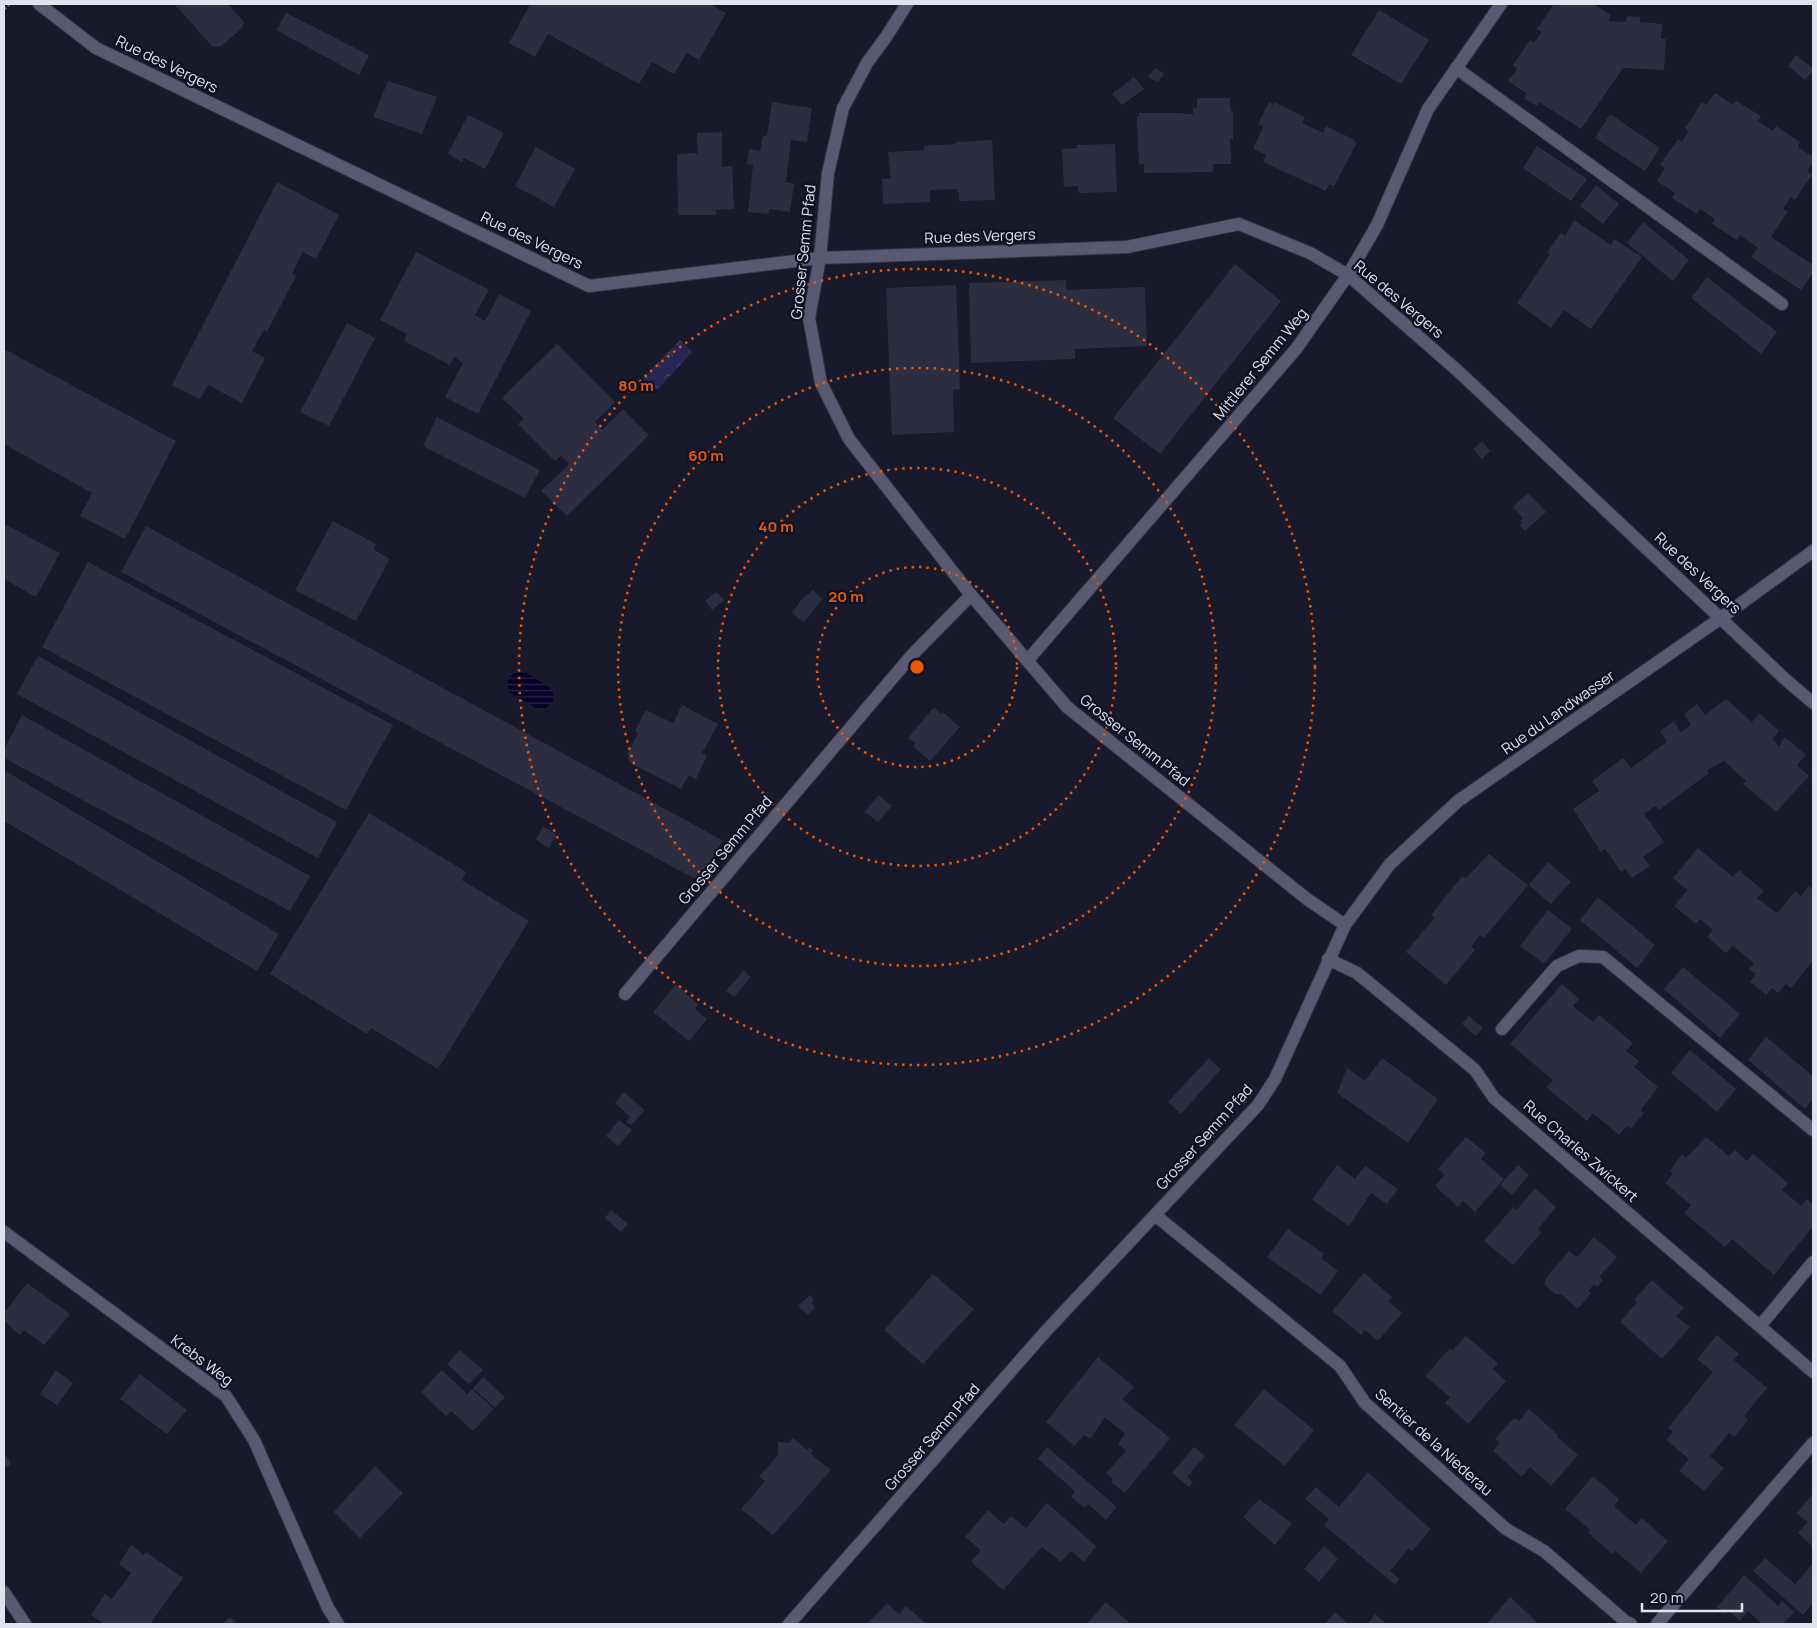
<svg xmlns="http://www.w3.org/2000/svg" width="1817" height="1628" font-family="Manrope,sans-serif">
	<defs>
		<pattern id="park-crowns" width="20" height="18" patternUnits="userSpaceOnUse" patternTransform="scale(1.25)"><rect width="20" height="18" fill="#272653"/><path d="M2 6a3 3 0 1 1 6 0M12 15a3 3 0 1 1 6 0" fill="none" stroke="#46456c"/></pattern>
		<pattern id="water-rules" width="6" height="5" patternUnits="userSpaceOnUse" patternTransform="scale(1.25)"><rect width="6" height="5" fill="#070029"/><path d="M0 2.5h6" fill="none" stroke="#2b2548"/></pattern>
	</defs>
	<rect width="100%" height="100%" fill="#18192b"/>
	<path fill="url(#park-crowns)" d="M680 340 692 352 657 390 643 378Z"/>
	<path fill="url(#water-rules)" d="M519 671 525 672 550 688 553 694V701L546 708H536L510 693C505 682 508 675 519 671Z"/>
	<path fill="#2c2d41" d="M174 4H228L244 22 242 28 221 46 213 47Z
		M530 4H710L726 13 699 60 687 53 674 74 652 62 639 84 548 34 535 57 509 43Z
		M1554 4 1558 6 1560 4H1593L1611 15 1608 21 1626 22 1627 16 1640 17V22L1662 24 1661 39H1666L1664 70 1623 68 1581 129 1539 102 1537 106 1524 98 1527 94 1508 81 1517 69 1513 65 1530 40 1534 43 1542 32 1537 29Z
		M1379 10 1429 40 1401 84 1351 55Z
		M286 13 369 55 359 75 276 30Z
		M1796 55 1813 68V71L1805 80 1788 66Z
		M1155 68 1164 74 1158 82 1148 77Z
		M1134 77 1144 89 1122 105 1112 94Z
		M388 81 437 97 422 134 373 117Z
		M1715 93 1733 105 1736 101 1761 116 1758 121 1773 131 1776 126 1800 142 1798 147 1813 157V163L1807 171 1812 175 1795 200 1791 197 1783 209 1788 211 1771 237 1813 265V273L1801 290 1751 257 1758 248 1740 235 1737 240 1712 224 1715 219 1700 209 1697 214 1672 198 1675 193 1657 181 1665 168 1660 165 1678 139 1682 142 1689 131 1685 128 1702 102 1706 105Z
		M1197 98H1230L1231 111H1233V139H1230L1231 164H1213V172L1144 173V164L1139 165 1137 116H1139V113H1183V114H1193V108H1197Z
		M772 102 812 108 807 142 791 140 786 182 794 184 790 212 770 209 768 214 748 212 753 165 747 164 749 149 760 151 763 136H767Z
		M1269 102 1273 105 1274 102 1305 117 1302 123 1323 133 1326 126 1355 140 1354 141 1357 143 1334 186 1329 184 1326 191 1263 162 1266 155 1253 149 1263 127 1258 124Z
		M1610 114 1660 148 1645 171 1595 138Z
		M468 115 504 133 485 169 464 158 462 162 448 154Z
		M722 132V167L732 166 734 209 716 210V215H678L677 154 698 153 697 133Z
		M992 140 995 200 959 201 958 189 930 190V202L883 204 882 179 891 178 888 152 924 150V146L956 144V142Z
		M1115 144 1117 192 1079 193 1078 186 1064 187 1062 149 1077 148V145Z
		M1537 146 1587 179 1571 201 1523 168Z
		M536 147 575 169 554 207 515 186Z
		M277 182 339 215 316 259 303 252 292 274 296 276 267 332 264 330 252 351 265 358 242 403 208 385 200 399 172 385Z
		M1596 185 1619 204 1603 224 1580 206Z
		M1574 220 1611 245 1614 239 1642 257 1591 329 1564 310 1551 328 1517 303 1550 254 1547 252 1561 233 1565 236Z
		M1643 222 1689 260 1673 281 1627 243Z
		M416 252 489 290 475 315 485 321 499 294 531 311 478 414 445 397 463 363 454 357 450 365 404 341 407 334 380 320Z
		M1235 264 1281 301 1160 454 1113 418Z
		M1707 277 1777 332 1761 354 1691 298Z
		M1066 280 1067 290 1145 287 1147 346 1075 349V359L971 363 969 283Z
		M956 285 960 389 953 390 954 432 892 435 886 288Z
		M347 323 375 338 329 426 300 412Z
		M557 344 615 402 595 422 602 430 623 409 649 435 567 516 541 491 569 464 561 456 555 461 518 424 524 419 502 398Z
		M4 349 176 441 125 539 80 516 92 493 4 444Z
		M437 417 540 470 525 498 423 446Z
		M1482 441 1490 451 1482 459 1473 449Z
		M1528 493 1546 512 1525 531 1520 526 1522 523 1520 521 1523 518 1513 507Z
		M333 521 376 544 374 550 390 559 356 621 295 590Z
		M4 524 60 553 36 597 4 579Z
		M146 526 722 840 703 883 121 572Z
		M88 562 393 725 346 810 42 647Z
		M813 590 823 599 804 622 792 613 802 599Z
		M716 592 724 600 712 610 705 601Z
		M38 656 337 822 318 858 17 694Z
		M1726 699 1752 722 1759 713 1779 731 1772 739 1779 746 1785 737 1806 755 1797 765 1809 776 1776 812 1743 784 1746 781 1724 761 1707 770 1709 773 1659 810 1655 806 1644 814 1664 842 1643 857 1650 866 1632 878 1625 869 1621 872 1605 849 1601 852 1573 809 1599 791 1592 781 1623 758 1631 768 1667 742 1660 731 1674 721 1681 732 1691 725 1684 714 1697 704 1705 715Z
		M682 705 718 724 702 753 707 756 696 779 689 775 681 789 632 764 628 758V753L638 734 635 731 646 710 673 723Z
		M934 707 941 714 943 712 960 727 930 761 913 746 915 743 908 738Z
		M22 715 310 876 290 911 4 758V749Z
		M4 770 279 934 257 971 4 821Z
		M878 795 892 806 878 822 865 812Z
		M369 813 466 872 462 880 529 921 438 1069 371 1028 367 1034 270 974Z
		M543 826 556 835 549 848 536 840Z
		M1698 848 1733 877 1739 870 1747 877 1764 891 1757 898 1777 913 1795 891 1801 896 1809 886 1813 890V960L1791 988 1786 984 1778 993 1772 988 1766 995 1750 982 1756 974 1749 969 1754 963 1733 946 1726 953 1707 937 1713 930 1700 919 1696 924 1674 906 1687 890 1673 878Z
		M1489 854 1528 885 1484 938 1480 935 1471 947 1475 950 1446 985 1406 952 1434 918 1431 915 1462 876 1466 878Z
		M1548 862 1571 882 1551 904 1529 885Z
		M1598 897 1655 945 1637 968 1580 920Z
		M1548 910 1572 929 1544 964 1520 946Z
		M1683 967 1740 1014 1720 1038 1664 989Z
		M744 970 751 977 734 997 726 991Z
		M1562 984 1579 999 1573 1006 1593 1022 1599 1015 1633 1043 1626 1051 1639 1061 1634 1067 1658 1087 1641 1110 1644 1113 1631 1129 1627 1126 1619 1135 1593 1113 1587 1121 1546 1087 1553 1080 1510 1044Z
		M676 985 698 1004 695 1009 707 1019 689 1041 653 1012Z
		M1469 1016 1483 1028 1476 1036 1462 1024Z
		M1766 1037 1813 1076V1099L1805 1109 1748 1060Z
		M1690 1050 1736 1089 1717 1112 1671 1073Z
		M1209 1058 1221 1069 1181 1114 1168 1102Z
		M1382 1058 1438 1099 1408 1143 1337 1093 1347 1068 1365 1081Z
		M624 1092 645 1110 631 1125 626 1122 630 1117 615 1103Z
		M619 1120 632 1130 618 1146 606 1136Z
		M1466 1137 1486 1153 1481 1159 1504 1179 1475 1212 1463 1201 1458 1207 1435 1186 1445 1175 1438 1169Z
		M1706 1137 1729 1156 1735 1150 1747 1161 1753 1154 1788 1183 1782 1190 1801 1206 1807 1199 1813 1204V1226L1774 1275 1732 1239 1725 1247 1684 1213 1691 1205 1665 1183 1673 1174 1670 1171 1682 1154 1686 1158Z
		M1337 1165 1355 1179 1365 1166 1398 1189 1387 1204 1371 1193 1349 1226 1312 1200Z
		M1518 1165 1529 1175 1512 1195 1500 1185Z
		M1535 1188 1556 1207 1538 1229 1542 1232 1513 1265 1484 1241 1513 1207 1517 1210Z
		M611 1210 628 1224 621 1232 605 1218Z
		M1288 1229 1324 1254 1321 1258 1338 1271 1321 1295 1267 1257Z
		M1594 1237 1617 1257 1599 1277 1603 1280 1597 1287 1594 1284 1588 1291 1591 1293 1578 1309 1561 1294H1555L1545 1285V1279L1569 1251 1577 1257Z
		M1364 1273 1392 1297 1388 1301 1402 1313 1378 1341 1365 1330 1361 1335 1332 1311Z
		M933 1274 974 1309 923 1364 884 1330Z
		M1652 1280 1684 1308 1676 1316 1690 1327 1662 1359 1620 1322 1637 1302 1634 1300Z
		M27 1283 70 1314 44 1345 24 1330 20 1335 4 1321 6 1317 4 1313Z
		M810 1295 814 1300 811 1303 815 1307 808 1315 798 1306Z
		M1717 1335 1739 1354 1734 1360 1767 1388 1744 1416 1748 1420 1734 1437 1729 1433 1710 1456 1724 1468 1704 1491 1679 1471 1689 1459 1666 1440 1673 1432 1668 1428 1713 1372 1697 1359Z
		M1466 1336 1498 1363 1493 1369 1506 1381 1468 1424 1445 1403 1450 1397 1425 1376 1450 1348 1453 1350Z
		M460 1350 483 1370 469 1384 447 1364Z
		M1098 1357 1134 1387 1122 1399 1170 1438 1125 1493 1111 1482 1113 1479 1106 1473 1126 1451 1118 1444 1125 1434 1105 1417 1090 1439 1084 1435 1074 1446 1046 1422Z
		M56 1370 73 1383 57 1405 40 1394Z
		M442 1370 467 1394 472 1389 494 1409 473 1431 451 1411 446 1416 421 1392Z
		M140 1374 187 1410 167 1434 120 1399Z
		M483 1377 505 1397 495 1408 473 1388Z
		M1264 1389 1314 1430 1285 1466 1234 1425Z
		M1529 1409 1558 1435 1557 1437 1578 1455 1551 1486 1530 1467 1522 1477 1493 1451 1500 1443 1495 1439 1514 1418 1519 1421Z
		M793 1438 807 1450 809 1447 813 1451 811 1454 831 1470 773 1535 741 1509 765 1481 759 1477 778 1455V1442L789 1443Z
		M1047 1447 1117 1507 1106 1520 1088 1504 1085 1508 1071 1497 1075 1491 1038 1459Z
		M1194 1447 1205 1456 1187 1477 1193 1482 1189 1487 1172 1473Z
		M4 1452 11 1464 4 1469Z
		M375 1466 403 1493 360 1538 334 1512Z
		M1368 1472 1400 1502 1431 1529 1412 1551 1409 1548 1390 1571 1399 1579 1395 1585 1324 1525 1329 1519 1305 1499 1316 1487 1339 1507Z
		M1593 1476 1619 1499 1614 1506 1636 1525 1642 1518 1668 1541 1641 1573 1615 1551 1612 1554 1588 1533 1590 1530 1565 1509Z
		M1813 1493V1547L1798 1533 1807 1522 1797 1513Z
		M1259 1499 1292 1523 1275 1545 1243 1517Z
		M1047 1503 1096 1546 1084 1562 1071 1551 1061 1562 1042 1547 1003 1590 971 1562 981 1550 965 1537 988 1510 1004 1524 1011 1516 1026 1528Z
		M131 1545 144 1555 146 1552 183 1578 150 1624H104L91 1615 105 1594 112 1599 131 1573 119 1564Z
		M1324 1546 1338 1559 1319 1582 1304 1569Z
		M1765 1558 1795 1584 1811 1565 1813 1568V1604L1803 1615 1753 1571Z
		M1744 1575 1778 1606 1782 1601 1794 1612 1784 1624H1762L1748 1611 1740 1621 1728 1610 1725 1614 1717 1607Z
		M1510 1597 1539 1624H1487Z
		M1106 1602 1116 1611 1131 1624H1087Z
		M887 1603 899 1614 906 1606 927 1624H867Z
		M1335 1612 1348 1624H1325Z
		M1375 1614 1387 1624H1368Z
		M230 1617 237 1624H222Z"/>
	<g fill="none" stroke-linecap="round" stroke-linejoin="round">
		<g stroke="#343546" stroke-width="14">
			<path id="service" d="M1456 68 1782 304
				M1502 1029 1557 966 1579 956 1603 957 1813 1130
				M1760 1326 1813 1262"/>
		</g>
		<g stroke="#343546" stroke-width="14">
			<path id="minor" d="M39 4 96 48 589 286 820 258 1127 247 1239 224 1310 253 1348 275 1458 371 1785 679 1813 703
				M1027 661 1296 349 1348 275 1377 225 1428 109 1501 4
				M1345 925 1390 864 1458 801 1721 618 1813 551
				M1328 959 1357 973 1475 1070 1494 1098 1813 1372
				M625 994 912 655 971 595
				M1155 1215 1340 1366 1365 1403 1506 1529 1544 1551 1625 1621 1631 1624
				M4 1232 226 1396 254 1440 328 1608 338 1624
				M4 1592 25 1624
				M789 1624 1046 1331 1258 1105 1275 1079 1345 925 1307 899 1067 707 971 595 849 439 821 383 809 318 820 258 828 173 843 108 867 63 886 37 907 4
				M1657 1624 1813 1443"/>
		</g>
		<path stroke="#6d6e7e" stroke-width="3" stroke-dasharray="2.5 2.5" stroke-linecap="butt" d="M4 9 9 4"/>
		<use href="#service" stroke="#595a72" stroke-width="12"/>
		<use href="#minor" stroke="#595a72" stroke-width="12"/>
	</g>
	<g fill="none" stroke="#e8590c" stroke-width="2.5" stroke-dasharray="2.5 5">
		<circle cx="917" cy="667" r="100"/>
		<circle cx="917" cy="667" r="199"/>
		<circle cx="917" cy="667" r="299"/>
		<circle cx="917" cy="667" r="398"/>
	</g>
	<g text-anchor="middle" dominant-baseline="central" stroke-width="4.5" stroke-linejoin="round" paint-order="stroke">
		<g font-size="15" fill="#e0e2ef" stroke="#0f1022">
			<text transform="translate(167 64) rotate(26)">Rue des Vergers</text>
			<text transform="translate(980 236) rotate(-2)">Rue des Vergers</text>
			<text transform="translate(532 240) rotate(26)">Rue des Vergers</text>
			<text transform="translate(803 252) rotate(-84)">Grosser Semm Pfad</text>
			<text transform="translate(1399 299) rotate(40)">Rue des Vergers</text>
			<text transform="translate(1260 364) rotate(-51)">Mittlerer Semm Weg</text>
			<text transform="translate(1698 573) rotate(43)">Rue des Vergers</text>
			<text transform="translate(1558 712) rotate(-35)">Rue du Landwasser</text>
			<text transform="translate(1135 740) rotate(39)">Grosser Semm Pfad</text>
			<text transform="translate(725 850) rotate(-50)">Grosser Semm Pfad</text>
			<text transform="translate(1204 1137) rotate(-48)">Grosser Semm Pfad</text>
			<text transform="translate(1581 1151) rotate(41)">Rue Charles Zwickert</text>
			<text transform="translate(202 1360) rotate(37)">Krebs Weg</text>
			<text transform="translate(932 1437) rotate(-49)">Grosser Semm Pfad</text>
			<text transform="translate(1434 1442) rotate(42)">Sentier de la Niederau</text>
		</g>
	</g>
	<circle cx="917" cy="667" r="8" fill="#e8590c" stroke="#0f1022" stroke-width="2.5"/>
	<g font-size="15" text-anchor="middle" font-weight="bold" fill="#e8590c" stroke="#0f1022" stroke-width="4.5" stroke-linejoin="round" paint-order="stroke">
		<text x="636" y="391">80 m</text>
		<text x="706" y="461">60 m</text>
		<text x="776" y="532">40 m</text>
		<text x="846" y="602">20 m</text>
	</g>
	<rect width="1817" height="1628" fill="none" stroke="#e0e2ef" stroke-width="10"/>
	<path d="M1642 1603v8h100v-8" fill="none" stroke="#e0e2ef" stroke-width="2.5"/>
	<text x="1650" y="1603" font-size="15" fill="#e0e2ef" stroke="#0f1022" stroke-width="4" paint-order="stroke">20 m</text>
</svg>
